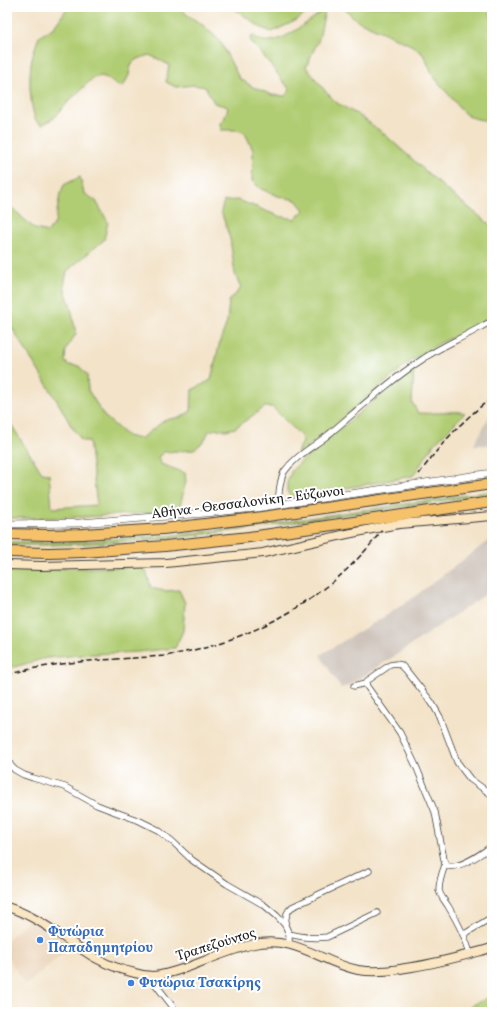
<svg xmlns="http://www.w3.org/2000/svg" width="499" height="1019" font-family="Vollkorn,serif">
	<rect width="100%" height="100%" fill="#fff"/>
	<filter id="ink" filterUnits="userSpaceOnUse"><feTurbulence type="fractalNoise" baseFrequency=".025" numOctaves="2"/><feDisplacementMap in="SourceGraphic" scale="8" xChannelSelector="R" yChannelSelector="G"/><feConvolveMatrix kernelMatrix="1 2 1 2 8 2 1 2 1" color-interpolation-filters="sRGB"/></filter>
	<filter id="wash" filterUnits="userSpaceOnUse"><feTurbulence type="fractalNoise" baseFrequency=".012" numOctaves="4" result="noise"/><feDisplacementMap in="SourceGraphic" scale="16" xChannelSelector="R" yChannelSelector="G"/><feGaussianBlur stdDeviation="0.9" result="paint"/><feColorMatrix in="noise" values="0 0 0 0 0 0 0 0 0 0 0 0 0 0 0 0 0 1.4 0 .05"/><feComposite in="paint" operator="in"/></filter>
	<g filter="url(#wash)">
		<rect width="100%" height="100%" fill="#f3e3c9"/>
		<path fill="#ead3b8" d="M31 918 71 946 26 985 7 957V940Z"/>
		<path fill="#ccc2b9" d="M492 412V445H474L490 415Z
			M492 538V590L399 653 350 685 341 688 320 655 387 615 410 600Z"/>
		<path fill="#b1cd73" stroke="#667448" d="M68 7H181L186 14 204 26 220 41 239 78 253 87 272 95 285 96 290 90 266 59 250 40 252 35C255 37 259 40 263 41 283 44 306 22 322 12L325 11 319 39 306 67 326 92 337 103 360 116 383 133 449 192 492 226V317L463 333 440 343 411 361 308 447 297 454 299 447 303 443 301 436 272 407H265L235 428 226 430 217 429 209 431 204 441 194 450 164 452 158 457 161 464 185 473 186 481 180 506C175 507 170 509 165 510 149 514 132 514 116 515 79 518 43 518 7 518V418L42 473 49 474 52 508 97 505 89 441H82L70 424 59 404 7 320V201L12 208 35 229 48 232 55 223 60 194 64 185 80 177 84 193 96 201 108 222 104 240 67 271 64 286 71 308 76 334 66 349 65 361 68 365 79 366 87 375 88 390 104 416 127 436 140 439 165 420 181 417 191 411 192 390 211 380 220 341 227 322 229 301 241 288 235 274 230 239 221 211 224 201 237 200 254 206 278 216 295 219 304 210 296 200 278 196 261 189 252 181 253 150 245 133 237 130H221L220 123 224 119 228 108 225 106 214 103 209 93 205 87 194 85 176 87 166 82 169 65 158 59 149 55 135 60 131 65 129 75 123 87 116 85 107 78 101 76 93 78 68 102 54 118 42 125 35 120C30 100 28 79 32 58 34 51 36 44 39 37L54 27Z
			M232 7H315L295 21 272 32 260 27Z
			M343 7H488L492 19V119C484 122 472 118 465 114L434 77 423 54 411 45 356 20Z
			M414 369 412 402 418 413C424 413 429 414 435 413 445 413 455 410 465 413L434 444 413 476 341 489 291 497 287 491V483L292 470 308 455 388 389Z
			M492 491V494L248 529 164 539 84 544 50 545H7V542H49L84 541 164 536 248 527Z
			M145 567 151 588 164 591 179 590 185 603 183 631 175 648 138 652 93 654 46 658 7 669V569Z
			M492 996V1012H458Z"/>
	</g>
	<g filter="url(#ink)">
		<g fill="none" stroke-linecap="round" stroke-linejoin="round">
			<g stroke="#3c3a36" stroke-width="7">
				<path id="minor" d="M278 505C279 494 279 481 284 472 295 456 313 447 328 435 359 409 389 381 423 359 437 349 453 342 468 334 476 330 484 325 492 321
					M354 686 366 683
					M7 758 11 766 15 770 24 775 33 778 65 787 97 805 110 810 140 821 158 830 173 842 192 860 227 884 264 905 277 916 285 925 289 934V944
					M445 865C458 871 481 854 492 846
					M285 925C286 917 286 912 292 907L369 871
					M289 934C303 937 313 939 327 937L377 913
					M463 935 492 917
					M470 954C466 937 457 921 448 906 445 901 440 896 439 890 439 881 442 873 445 865L435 812 416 766 400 733 366 685 367 681 390 665 396 664 401 665 406 670 432 703 440 717 457 762 470 779 492 795
					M149 976 177 1012"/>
			</g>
			<g stroke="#3c3a36" stroke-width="8">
				<path id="tertiary" d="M7 524 80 523 205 513 256 508 492 473"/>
			</g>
			<g stroke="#3c3a36" stroke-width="10">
				<path id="secondary" d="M7 565 41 566 166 563 263 553 347 534 377 528 399 524 492 516
					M7 907C34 915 55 932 78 947 95 959 115 969 135 973 141 975 147 976 153 976 166 975 179 970 191 966 212 958 233 949 254 944 295 935 322 963 358 970 377 973 395 970 412 967 439 963 466 955 492 948"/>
			</g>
			<g stroke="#3c3a36" stroke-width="12">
				<path id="motorway" d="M7 534 49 535 83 534 163 529 247 519 492 484
					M7 552 49 553 83 552 165 546 249 537 492 502"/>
			</g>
			<use href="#minor" stroke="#fff" stroke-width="5.5"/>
			<use href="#tertiary" stroke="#fff" stroke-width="7"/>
			<use href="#secondary" stroke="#fbe6c4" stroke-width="8"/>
			<use href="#motorway" stroke="#f5c16b" stroke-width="10"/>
			<path stroke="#1c1c1c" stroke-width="1.5" stroke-dasharray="6 3" stroke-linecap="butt" d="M419 474C440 445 463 419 492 398
				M7 675C58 660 112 660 164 656 251 642 329 601 382 530"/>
		</g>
	</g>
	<g fill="#3f7fe0" stroke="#fff" stroke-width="1.5">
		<circle cx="40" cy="940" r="4"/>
		<circle cx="131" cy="983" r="4"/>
	</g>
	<g text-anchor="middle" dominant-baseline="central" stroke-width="4" stroke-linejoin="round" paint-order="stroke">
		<g font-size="14" fill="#1c1c1c" stroke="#fff">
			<text transform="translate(248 503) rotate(-7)">Αθήνα - Θεσσαλονίκη - Εύζωνοι</text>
			<text transform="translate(216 945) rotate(-17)">Τραπεζούντος</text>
		</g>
		<g font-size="14" font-weight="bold" fill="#366cbe" stroke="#fff" text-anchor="start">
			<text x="48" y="932">Φυτώρια<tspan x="48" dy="16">Παπαδημητρίου</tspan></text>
			<text x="139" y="983">Φυτώρια Τσακίρης</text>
		</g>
	</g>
	<rect width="499" height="1019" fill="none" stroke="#fff" stroke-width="24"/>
</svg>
